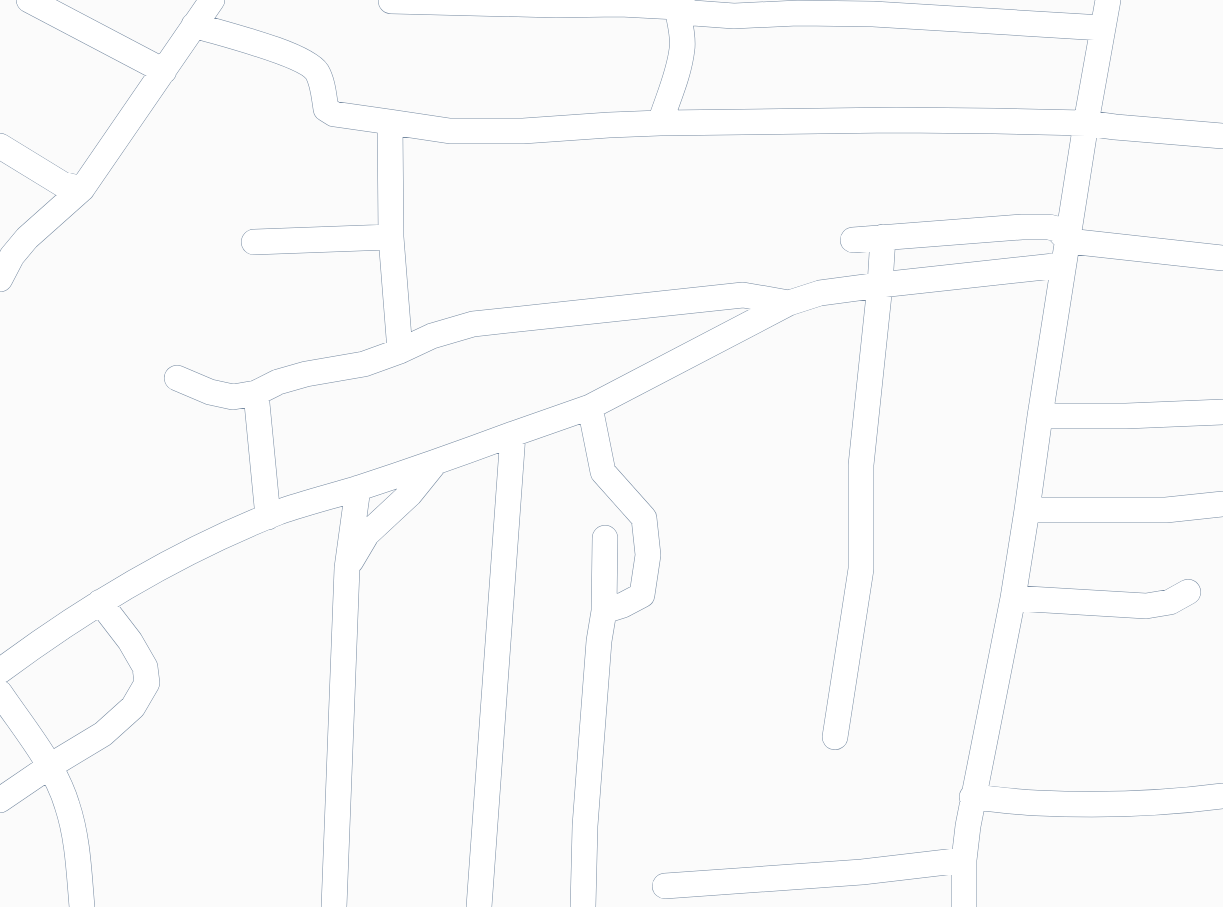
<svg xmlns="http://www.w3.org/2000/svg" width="1223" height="907" font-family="Raleway,sans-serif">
	<rect width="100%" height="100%" fill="#fbfbfb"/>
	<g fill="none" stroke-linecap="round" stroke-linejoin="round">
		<g stroke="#768aa1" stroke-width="26">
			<path id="minor" d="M29 0 164 71
				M391 1 556 5 620 4 677 7C679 20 684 36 682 49 679 75 668 98 660 123
				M677 7 693 13 734 16 798 13 873 14 1103 28
				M194 25C219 33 304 53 317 72 323 82 324 97 326 109L334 114 390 122 391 237 400 351
				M390 122 450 131H523L609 125 660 123 896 120 995 121 1086 123 1115 127 1223 136
				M0 146 62 184 82 189
				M853 240 1022 227H1049L1057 229 1068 241 1223 258
				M254 242 391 237
				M0 279 12 256 27 238 82 189 212 0
				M177 378 210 392 233 397 256 393 278 382 306 374 364 364 400 351 432 336 473 324 743 295 789 303
				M256 393 268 517
				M590 407 603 472 644 518 648 555 642 595 623 605 604 611
				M1040 416H1126L1223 412
				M513 434 590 407 789 303 820 293 880 285 1063 265
				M1027 510H1166L1223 504
				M351 561 367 534 410 494 435 463
				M1013 598 1146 606 1170 602 1188 592
				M0 671C86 607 179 551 279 512 305 503 333 496 359 488 411 471 462 453 513 434L479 907
				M0 693C23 727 55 765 67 805 78 838 79 873 82 907
				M835 737 861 569V465L880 285 883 237
				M972 797C994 799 1015 802 1037 803 1099 806 1162 804 1223 796
				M0 800 50 766 103 734 133 707 147 683 145 667 130 641 100 602
				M665 886 862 872 964 860
				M334 907 347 568 358 488
				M583 907 585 826 591 746 599 641 604 611 605 538
				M964 907V860L968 826 1013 598 1027 510 1040 416 1086 123 1108 0"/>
		</g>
		<use href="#minor" stroke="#fff" stroke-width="25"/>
	</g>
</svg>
